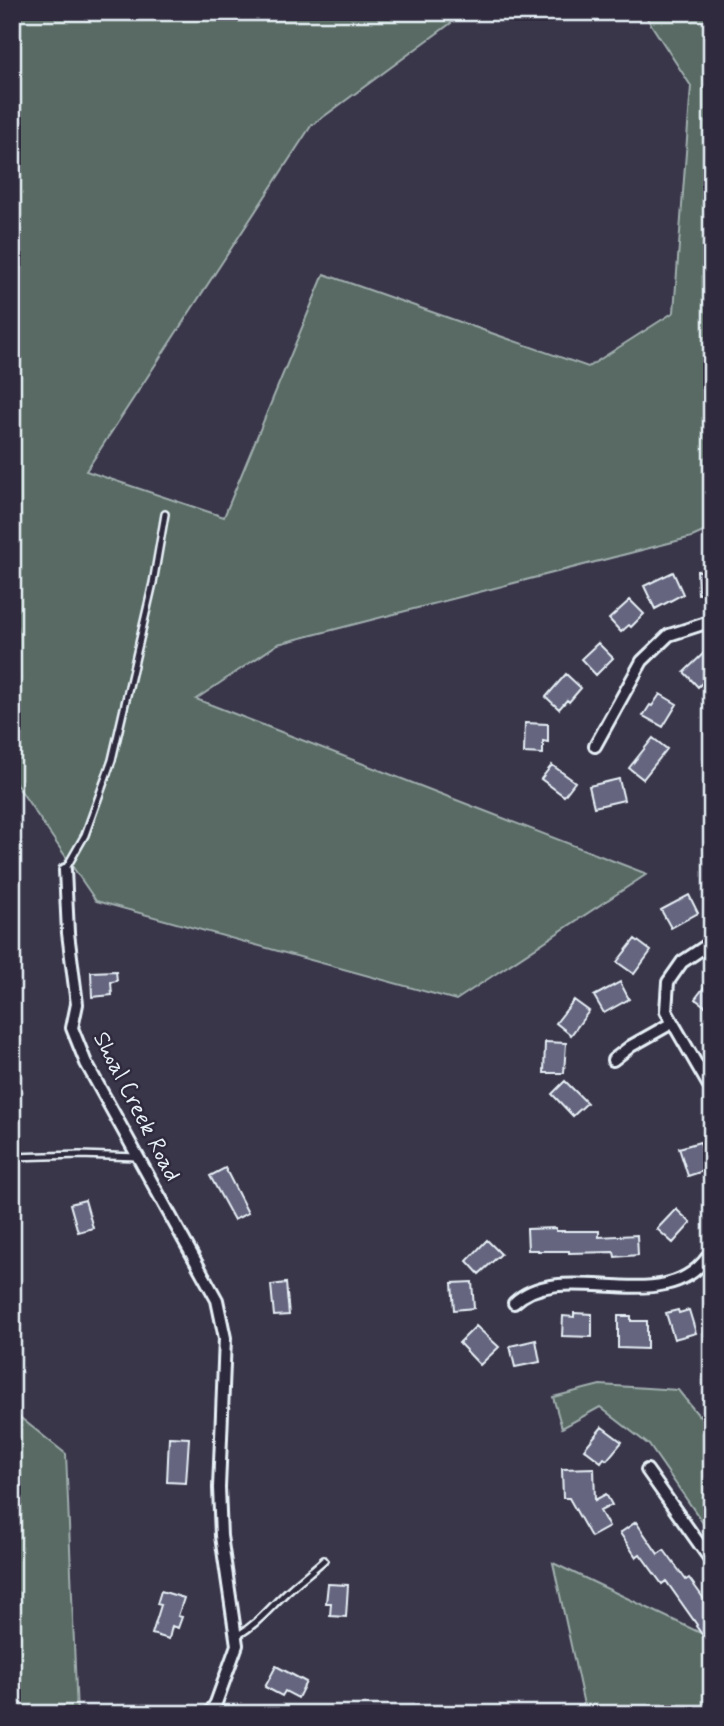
<svg xmlns="http://www.w3.org/2000/svg" width="724" height="1726" font-family="Mynerve,sans-serif">
	<rect width="100%" height="100%" fill="#3a364a"/>
	<filter id="ink" filterUnits="userSpaceOnUse"><feTurbulence type="fractalNoise" baseFrequency=".0143" numOctaves="2"/><feDisplacementMap in="SourceGraphic" scale="14" xChannelSelector="R" yChannelSelector="G"/><feConvolveMatrix kernelMatrix="1 2 1 2 8 2 1 2 1" color-interpolation-filters="sRGB"/></filter>
	<g filter="url(#ink)">
		<path fill="#596b64" stroke="#a0aeae" stroke-width="2" d="M12 12H466L311 126 86 471 224 517 324 274 588 367 674 312 691 86 643 12H712V528L692 537 278 644 196 699 647 874 456 1000 96 901 12 778Z
			M600 1385 678 1390 699 1416 712 1405V1536L649 1445 600 1407 562 1428 553 1397Z
			M12 1411 66 1454 77 1714H12Z
			M553 1563 707 1636 712 1648V1714H586Z"/>
		<path fill="#65657f" stroke="#e8f1f8" stroke-width="2" d="M712 570V593L698 594 697 571Z
			M673 572 683 594 655 609 644 586Z
			M630 600 644 614 631 627 629 625 621 632 609 619Z
			M598 643 613 658 596 675 581 659Z
			M705 652 712 659V673L698 687 684 672Z
			M566 674 581 688 569 702 567 700 559 709 546 697Z
			M660 694 677 704 663 727 643 716 650 705 652 706Z
			M525 723 548 724V742L543 741V754L524 753Z
			M653 738 667 749 643 779 629 768Z
			M552 765 575 782 564 796 541 779Z
			M619 779 624 800 594 807 589 786Z
			M689 895 698 913 671 928 661 910Z
			M635 939 651 951 634 974 617 962Z
			M116 971 117 981 111 982 112 995 92 997 91 972Z
			M712 977V1011L695 999Z
			M620 982 629 999 604 1013 594 996Z
			M574 1000 589 1011 571 1035 556 1023Z
			M545 1042 566 1043 564 1073H544Z
			M565 1081 587 1103 573 1116 552 1094Z
			M700 1142 709 1169 688 1176 679 1148Z
			M225 1168 248 1213 234 1220 210 1176Z
			M85 1200 93 1228 78 1232 70 1204Z
			M676 1209 691 1223 673 1243 657 1229Z
			M556 1228V1231H599V1237L637 1235 638 1255 615 1257 614 1252 569 1253V1251H538V1250H528L527 1229Z
			M487 1240 501 1254 479 1274 467 1261Z
			M472 1282 474 1308 454 1310 452 1283Z
			M286 1283 289 1315 274 1316 271 1285Z
			M678 1310 679 1313 689 1310 696 1333 674 1339 666 1313Z
			M574 1313 592 1314V1337L562 1336 563 1316 574 1317Z
			M618 1316H631V1321H647V1349L618 1348Z
			M476 1326 499 1347 480 1365 459 1343Z
			M536 1340 540 1362 515 1367 510 1346Z
			M602 1427 622 1442 607 1460 604 1458 601 1462 584 1449Z
			M169 1437 189 1438 186 1483 167 1482Z
			M594 1468 595 1500 606 1494 612 1505 600 1511 609 1527 591 1537 569 1498H563L562 1469Z
			M636 1522 658 1554 664 1550 686 1580 689 1578 712 1610V1648L696 1626 697 1625 666 1581 662 1584 640 1554 636 1557 620 1533Z
			M328 1584 348 1585 346 1617 330 1616 331 1603H326Z
			M161 1591 184 1598 178 1616 182 1617 178 1628 172 1626 169 1639 152 1634 161 1605 157 1604Z
			M276 1666 306 1682 298 1698 285 1691 282 1696 265 1687Z"/>
		<g fill="none" stroke-linecap="round" stroke-linejoin="round">
			<g stroke="#e8f1f8" stroke-width="10">
				<path id="service" d="M65 870 85 835 112 760 153 583 165 514
					M12 1157 80 1155 138 1157
					M237 1636C260 1622 271 1606 290 1589 301 1579 313 1570 324 1560"/>
			</g>
			<g stroke="#e8f1f8" stroke-width="16">
				<path id="minor" d="M595 746 642 661 669 635 703 624 712 623
					M65 870 68 933 77 1004 72 1028 86 1063 217 1300 225 1338 219 1488 221 1536 237 1645 216 1703 209 1714
					M712 942 682 962 668 982 666 1011 712 1091
					M613 1060 631 1046 672 1023
					M514 1303C564 1255 670 1324 712 1250
					M647 1470 712 1562"/>
			</g>
			<use href="#service" stroke="#2f2a3d" stroke-width="5"/>
			<use href="#minor" stroke="#2f2a3d" stroke-width="10"/>
		</g>
	</g>
	<g text-anchor="middle" dominant-baseline="central" stroke-width="5" stroke-linejoin="round" paint-order="stroke">
		<g font-size="23" fill="#e8f1f8" stroke="#2f2a3d">
			<text transform="translate(136 1107) rotate(63)">Shoal Creek Road</text>
		</g>
	</g>
	<rect width="724" height="1726" fill="none" stroke="#2f2a3d" stroke-width="42"/>
	<rect x="21" y="21" width="682" height="1684" fill="none" stroke="#e8f1f8" stroke-width="2.5" filter="url(#ink)"/>
</svg>
